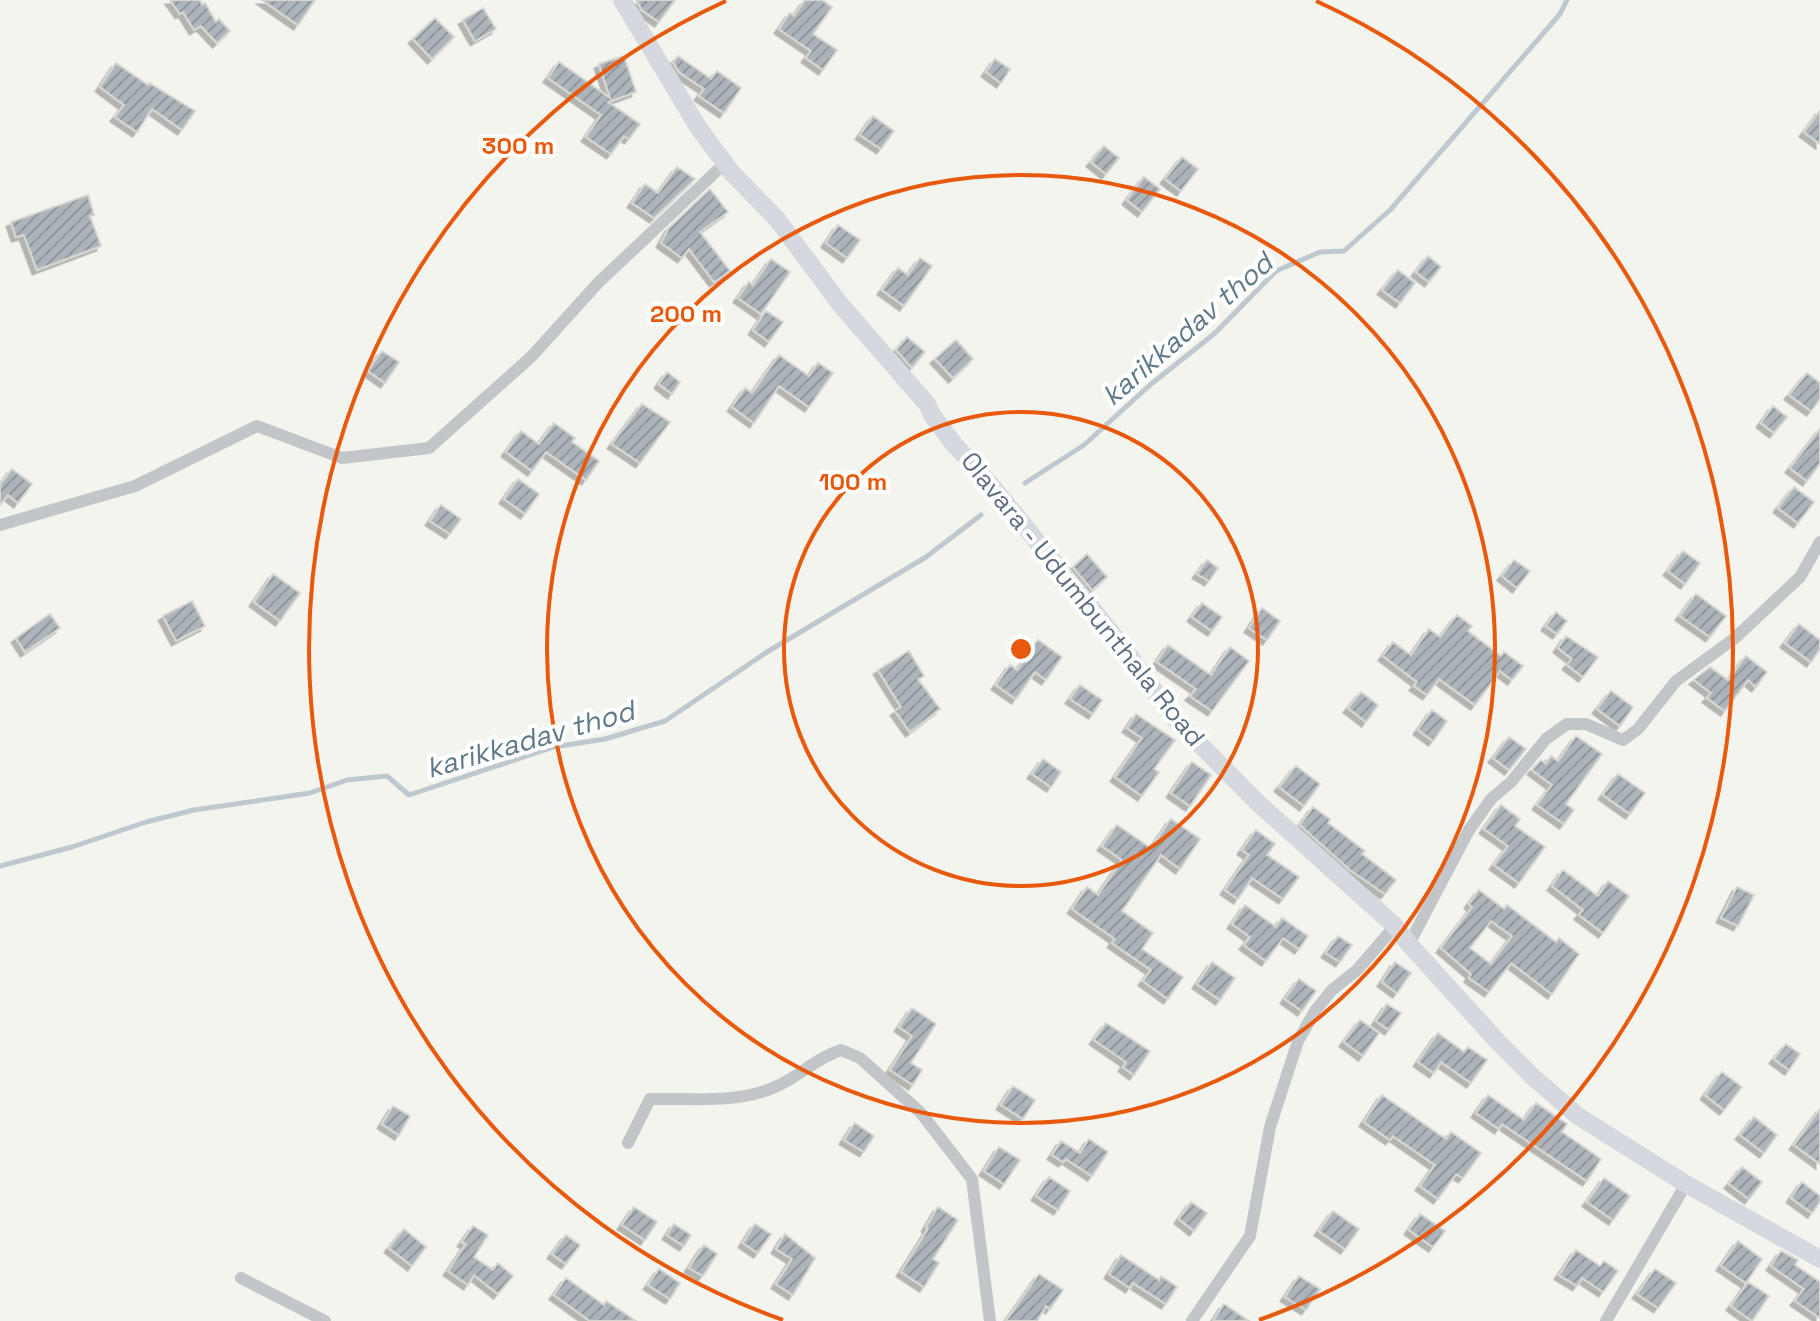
<svg xmlns="http://www.w3.org/2000/svg" width="1820" height="1321" font-family="'Space Grotesk',sans-serif">
	<defs>
		<pattern id="building-hatch" width="6" height="6" patternUnits="userSpaceOnUse" patternTransform="scale(2)"><rect width="6" height="6" fill="#adb4ba"/><path d="M-1 1l2-2M0 6l6-6M5 7l2-2" fill="none" stroke="#90979d"/></pattern>
		<filter id="shadow"><feDropShadow dx="-4.5" dy="4.5" stdDeviation="0" flood-color="#0004"/></filter>
	</defs>
	<rect width="100%" height="100%" fill="#f4f4ef"/>
	<g fill="none" stroke-linecap="round" stroke-linejoin="round">
		<path stroke="#bec8ce" stroke-width="5" d="M1025 483 1084 445 1150 385 1214 334 1276 271 1320 252 1344 251 1390 210 1560 14 1567 0
			M0 866 72 847 146 822 194 810 310 793 347 780 387 776 409 795 554 747 605 739 665 721 767 652 926 557 981 515"/>
	</g>
	<path fill="url(#building-hatch)" stroke="#d5d5d2" stroke-width="2" fill-rule="evenodd" filter="url(#shadow)" d="M170 0H200L202 5 205 3 216 22 219 19 230 31 217 43 201 26 194 30 183 12 180 14Z
		M262 0H315L298 25Z
		M636 0H675L659 22 642 10Z
		M805 0H822L832 7 813 34 837 50 823 70 806 58 811 51 779 29 790 13 794 16Z
		M483 8 496 29 475 41 463 20Z
		M435 18 454 37 432 59 413 39Z
		M624 56 636 92 608 102 640 124 629 139 624 136 611 154 586 137 601 115 548 78 559 62 610 98 599 64Z
		M678 56 711 79 717 71 741 88 724 113 699 96 704 89 679 72 673 62Z
		M995 59 1010 69 1001 83 986 72Z
		M116 63 148 85 149 83 195 111 182 130 152 109 137 132 115 117 124 105 100 87Z
		M1820 111V144L1804 132Z
		M873 116 894 131 881 149 860 135Z
		M1104 146 1119 158 1106 174 1091 162Z
		M1182 157 1198 169 1181 191 1165 179Z
		M677 167 695 179 654 218 632 203 645 184 658 193Z
		M1144 177 1160 189 1142 212 1127 200Z
		M710 189 728 212 700 232 730 271 714 282 689 249 682 258 661 243 669 228Z
		M88 195 94 215 90 216 101 246 37 270 24 235 16 237 11 222Z
		M838 225 860 240 847 258 826 243Z
		M1428 256 1441 267 1429 282 1416 272Z
		M920 258 932 266 904 306 882 290 898 268 908 275Z
		M771 259 790 272 761 314 738 298 749 282 753 285Z
		M1398 270 1415 283 1400 303 1382 290Z
		M766 311 783 322 769 342 753 330Z
		M907 337 925 352 912 368 896 350Z
		M956 340 973 359 953 378 935 359Z
		M382 351 399 362 385 383 368 371Z
		M779 355 809 376 818 363 833 373 809 407 779 386 754 423 732 407 745 388 752 393Z
		M667 372 680 382 672 394 659 384Z
		M1807 373 1820 383V399L1811 411 1789 395Z
		M642 404 670 422 640 463 612 444Z
		M1773 406 1787 417 1774 433 1761 423Z
		M554 423 575 438 572 442 599 461 586 480 546 452 532 471 506 452 521 431 539 444Z
		M1820 429V464L1807 481 1790 468Z
		M12 469 32 484 18 503 8 495 0 505V485Z
		M518 479 539 494 525 514 504 499Z
		M1794 487 1814 502 1798 523 1778 508Z
		M441 505 461 519 450 534 430 521Z
		M1683 551 1700 563 1685 584 1668 571Z
		M1087 554 1107 577 1092 590 1073 567Z
		M1207 560 1218 568 1209 581 1197 574Z
		M1514 560 1530 571 1517 588 1502 576Z
		M273 574 300 593 280 621 254 602Z
		M1696 594 1726 616 1710 637 1680 616Z
		M192 601 205 626 176 641 163 616Z
		M1202 603 1222 617 1212 631 1192 617Z
		M1262 608 1280 621 1267 640 1249 628Z
		M1556 612 1567 621 1557 634 1546 626Z
		M50 614 60 628 25 652 16 638Z
		M1457 615 1472 626 1468 631 1501 656 1504 652 1523 666 1512 680 1500 671 1475 705 1439 679 1427 695 1414 686 1417 682 1383 656 1393 642 1411 655 1429 629 1440 637Z
		M1799 624 1820 640V649L1811 662 1785 643Z
		M1566 636 1598 657 1583 677 1567 665 1572 659 1558 648Z
		M1038 640 1062 657 1046 680 1035 672 1016 699 996 685 1010 665 1017 670Z
		M1168 645 1211 675 1230 647 1249 661 1212 711 1190 696 1196 689 1157 662Z
		M909 651 924 676 918 679 940 709 910 732 895 711 901 707 878 670Z
		M1746 656 1767 672 1756 687 1748 680 1725 711 1707 698 1711 693 1694 680 1710 667 1728 680Z
		M1080 685 1102 700 1093 714 1070 699Z
		M1611 691 1633 707 1620 726 1597 709Z
		M1361 692 1378 705 1366 722 1348 708Z
		M1432 710 1447 721 1433 741 1418 730Z
		M1136 714 1175 740 1154 769 1159 772 1142 796 1115 777 1142 738 1127 728Z
		M1576 736 1602 754 1566 804 1574 810 1564 824 1537 805 1552 785 1532 770 1541 760 1546 764 1551 756 1558 761Z
		M1509 737 1526 749 1509 770 1493 758Z
		M1043 759 1061 772 1051 787 1032 774Z
		M1192 762 1211 775 1190 806 1171 793Z
		M1296 766 1320 784 1304 806 1279 787Z
		M1618 774 1645 793 1630 814 1603 795Z
		M1501 805 1520 819 1515 826 1545 847 1519 883 1494 865 1508 846 1484 829Z
		M1313 807 1330 819 1328 823 1365 851 1362 854 1396 880 1385 894 1350 870 1300 825Z
		M1171 819 1200 839 1180 869 1161 855 1122 911 1153 933 1142 949 1183 977 1168 999 1143 981 1151 970 1112 943 1115 939 1072 909 1087 887 1098 895 1122 860 1102 846 1117 825 1151 848Z
		M1256 830 1275 844 1267 855 1299 877 1283 899 1252 878 1238 899 1225 890 1249 855 1242 850Z
		M1563 870 1598 896 1608 881 1629 896 1603 933 1579 915 1583 910 1552 886Z
		M1737 887 1754 895 1738 926 1721 918Z
		M1479 890 1504 909 1507 905 1556 942 1559 938 1579 954 1552 994 1511 963 1489 992 1469 978 1471 974 1441 948 1472 907 1469 904ZM1491 921 1512 936 1491 964 1470 948Z
		M1245 905 1276 927 1282 918 1308 936 1299 949 1283 938 1266 961 1244 945 1250 937 1232 924Z
		M1338 936 1352 945 1340 962 1326 953Z
		M1212 962 1235 978 1220 1000 1197 984Z
		M1395 962 1411 973 1397 993 1382 982Z
		M1299 979 1316 991 1302 1011 1285 999Z
		M1387 1004 1401 1013 1389 1030 1376 1021Z
		M912 1008 936 1024 911 1063 922 1070 913 1085 890 1070 912 1036 899 1027Z
		M1360 1020 1379 1033 1363 1056 1344 1042Z
		M1106 1023 1150 1051 1134 1075 1123 1067 1126 1062 1094 1040Z
		M1438 1033 1464 1052 1468 1047 1487 1060 1471 1083 1441 1062 1434 1073 1418 1062Z
		M1786 1044 1800 1054 1789 1070 1774 1059Z
		M1722 1072 1742 1087 1724 1110 1705 1095Z
		M1013 1086 1035 1100 1023 1119 1001 1105Z
		M1382 1095 1446 1139 1451 1132 1481 1153 1463 1178 1456 1174 1438 1199 1420 1186 1435 1165 1393 1136 1390 1140 1364 1122Z
		M1488 1095 1524 1120 1536 1103 1567 1124 1562 1132 1601 1159 1587 1181 1502 1124 1499 1129 1476 1113Z
		M393 1106 410 1116 399 1135 382 1124Z
		M1820 1109V1164L1794 1145Z
		M1754 1117 1777 1135 1764 1153 1740 1135Z
		M855 1123 874 1136 864 1152 844 1140Z
		M1089 1139 1108 1152 1092 1176 1066 1159 1063 1162 1052 1155 1061 1141 1080 1153Z
		M999 1147 1020 1160 1004 1184 984 1171Z
		M1742 1167 1762 1182 1749 1199 1729 1184Z
		M1049 1177 1070 1191 1058 1210 1036 1196Z
		M1604 1178 1630 1196 1613 1220 1587 1202Z
		M1802 1182 1820 1196V1202L1812 1213 1791 1198Z
		M1191 1202 1207 1213 1194 1231 1179 1219Z
		M634 1207 657 1222 645 1240 622 1225Z
		M938 1207 958 1220 933 1259 939 1263 924 1287 901 1272 928 1229 926 1227Z
		M1333 1211 1359 1229 1345 1249 1319 1231Z
		M1420 1214 1445 1231 1433 1247 1409 1230Z
		M674 1224 691 1235 684 1246 667 1235Z
		M755 1224 771 1234 758 1253 743 1243Z
		M473 1226 488 1235 474 1257 493 1270 498 1263 513 1276 498 1294 474 1275 468 1285 448 1271 466 1244 462 1242Z
		M404 1229 426 1247 412 1266 389 1248Z
		M785 1234 815 1258 793 1295 776 1284 792 1259 776 1249Z
		M566 1235 580 1245 566 1264 552 1254Z
		M1738 1241 1762 1259 1746 1283 1721 1266Z
		M704 1245 717 1254 703 1276 689 1268Z
		M1576 1250 1600 1266 1604 1261 1618 1271 1603 1292 1582 1278 1577 1286 1559 1275Z
		M1781 1251 1798 1260 1795 1265 1820 1282V1318L1795 1301 1804 1289 1771 1266Z
		M1121 1255 1159 1280 1161 1276 1177 1287 1166 1304 1133 1283 1130 1288 1109 1274Z
		M659 1269 680 1283 670 1299 648 1285Z
		M1655 1269 1676 1283 1658 1308 1637 1294Z
		M1039 1274 1063 1290 1050 1309 1046 1306 1037 1321H1006Z
		M1299 1276 1320 1289 1306 1310 1285 1297Z
		M566 1278 604 1305 606 1301 636 1321H590L554 1295Z
		M1748 1282 1769 1296 1752 1321 1731 1306Z
		M1224 1304 1249 1321H1213Z"/>
	<g fill="none" stroke-linecap="round" stroke-linejoin="round">
		<path stroke="#c2c6c9" stroke-width="12" d="M0 525 135 486 257 426 342 458 429 448 531 357 598 283 725 163
			M1409 944 1469 830 1491 799 1511 782 1546 739 1567 724H1586L1623 740 1638 729 1676 681 1735 638 1800 577 1820 542
			M628 1143 650 1099C691 1098 737 1104 775 1087 799 1077 816 1058 841 1050L860 1058 921 1113 972 1179 990 1321
			M241 1278 325 1321
			M1192 1321 1250 1236 1270 1127 1298 1041 1315 1011 1332 990 1357 970 1395 926
			M1606 1321 1686 1184"/>
		<path stroke="#d5d9df" stroke-width="18" d="M622 0 698 127 732 173 777 219 840 304 927 404 932 415 953 443 991 485 1123 647 1173 717 1258 803 1395 926 1409 944 1498 1042 1532 1076 1578 1116 1686 1184 1820 1259"/>
	</g>
	<g fill="none" stroke="#e8590c" stroke-width="4">
		<circle cx="1021" cy="649" r="237"/>
		<circle cx="1021" cy="649" r="474"/>
		<path d="M783 1320A712 712 0 0 1 726 1M1316 1A712 712 0 0 1 1259 1320"/>
	</g>
	<g text-anchor="middle" dominant-baseline="central" stroke-width="8" stroke-linejoin="round" paint-order="stroke">
		<g font-size="26" fill="#607083" stroke="#fff">
			<text transform="translate(1083 599) rotate(51)">Olavara - Udumbunthala Road</text>
		</g>
		<g font-size="28" font-style="italic" fill="#607a88" stroke="#fff">
			<text transform="translate(1187 329) rotate(-41)">karikkadav thod</text>
			<text transform="translate(530 739) rotate(-16)">karikkadav thod</text>
		</g>
	</g>
	<circle cx="1021" cy="649" r="12" fill="#e8590c" stroke="#fff" stroke-width="4"/>
	<g font-size="24" text-anchor="middle" font-weight="bold" fill="#e8590c" stroke="#fff" stroke-width="8" stroke-linejoin="round" paint-order="stroke">
		<text x="518" y="154">300 m</text>
		<text x="686" y="322">200 m</text>
		<text x="853" y="490">100 m</text>
	</g>
</svg>
